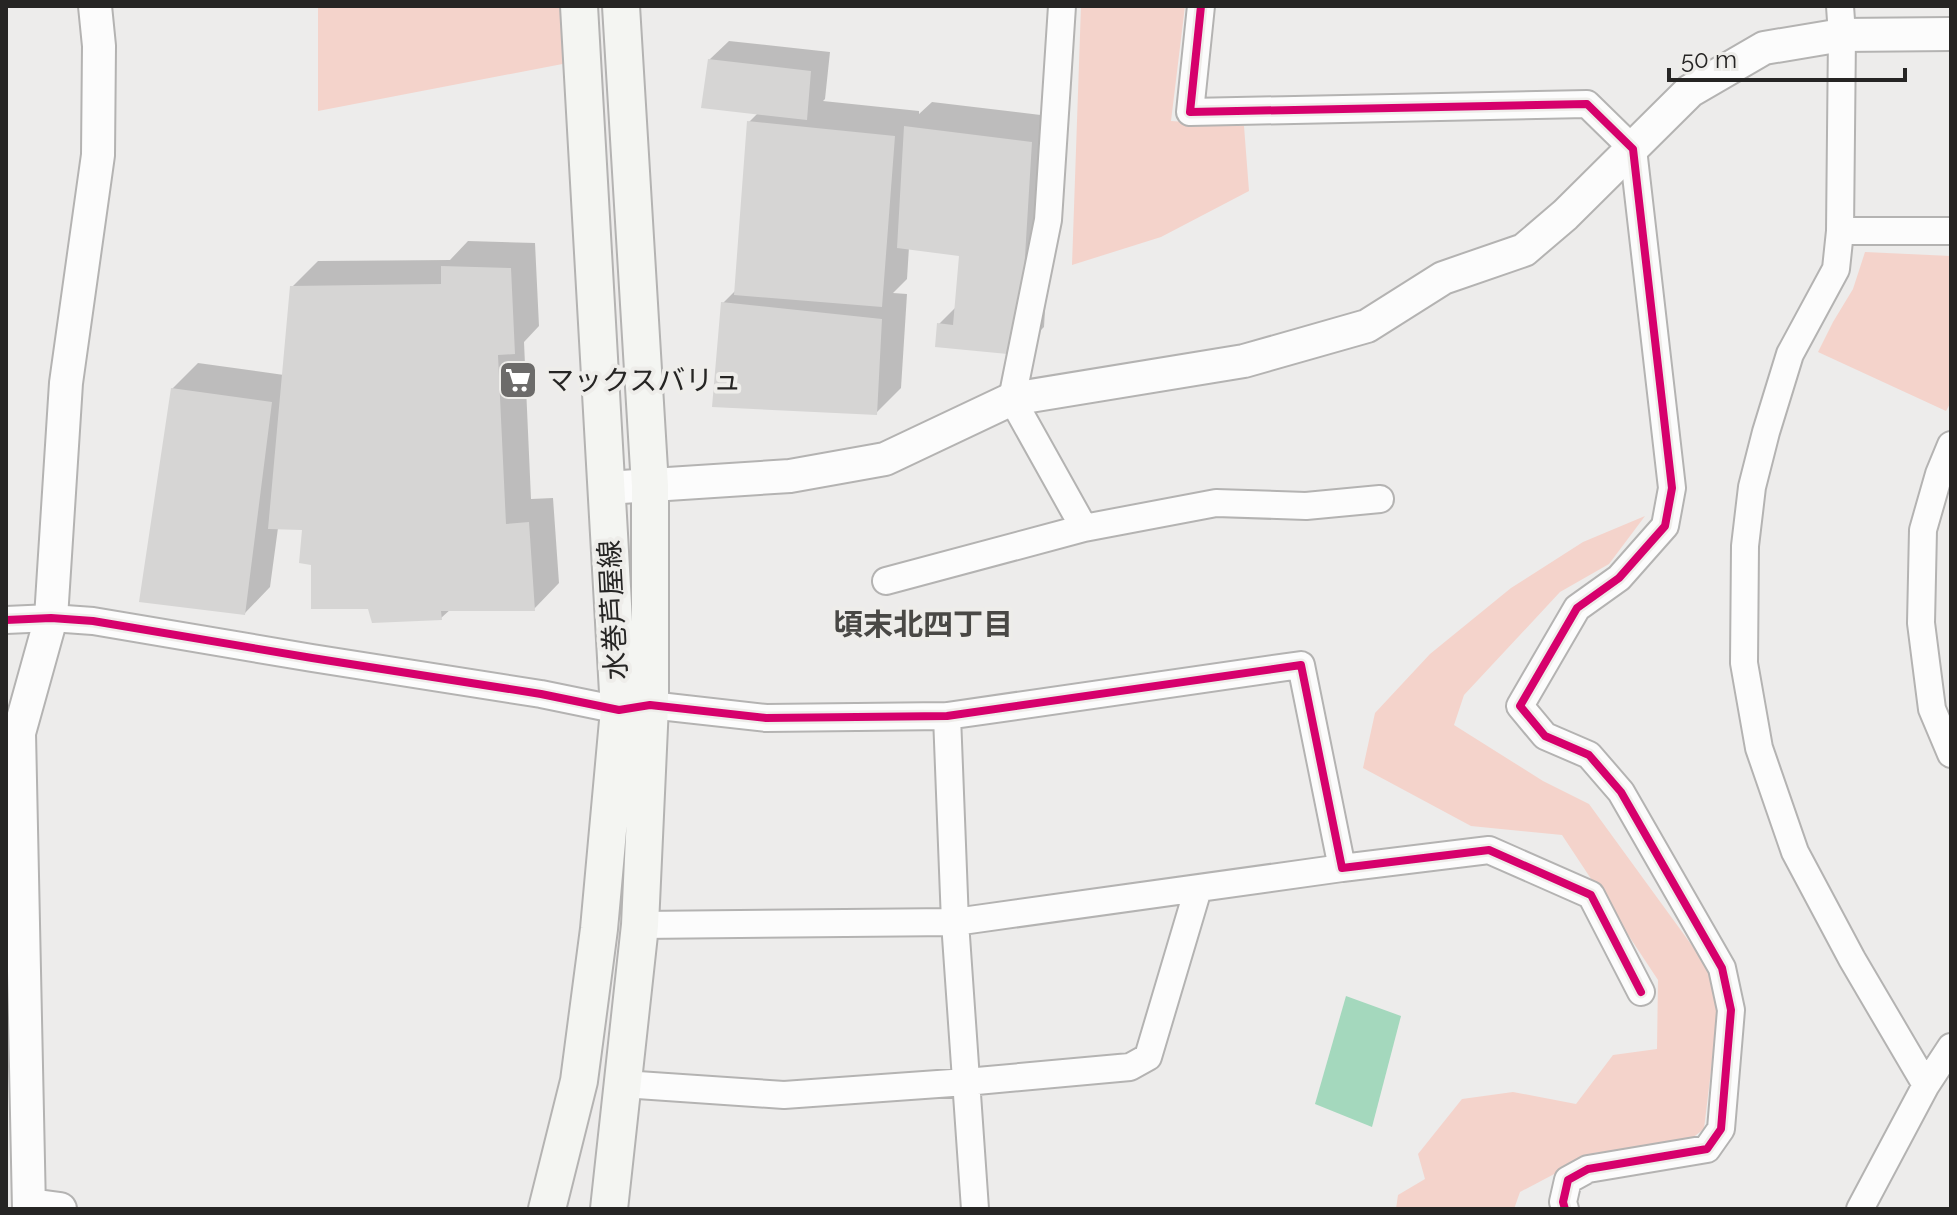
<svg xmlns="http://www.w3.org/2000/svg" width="1957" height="1215" font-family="Raleway,'Noto Sans JP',sans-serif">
	<rect width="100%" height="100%" fill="#edeceb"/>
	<path fill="#f4d3cb" d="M318 6H577L578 61 318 111Z
		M1081 6H1185L1171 121 1244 126 1249 191 1161 237 1072 265Z
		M1865 252 1951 256V402L1946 411 1818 352 1833 322 1853 289Z
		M1645 516 1609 564 1560 592 1464 695 1454 725 1543 781 1589 804 1712 973 1718 1012 1704 1129 1687 1142 1594 1153 1520 1192 1514 1209H1396L1398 1195 1425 1179 1418 1154 1462 1099 1513 1092 1576 1104 1613 1055 1657 1049 1658 980 1562 835 1471 826 1363 768 1375 713 1430 654 1511 588 1583 542Z"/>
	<path fill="#a4d8bd" d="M1346 996 1401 1016 1372 1127 1315 1104Z"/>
	<path fill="#0003" d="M729 41 830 52 825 99 823 101 919 111V114L932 102 1057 117 1044 327 1018 353 939 324 956 307 961 254 909 247 907 279 893 293 907 294 901 388 876 413 723 303 737 289 749 122 758 113 709 60Z
		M468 241 535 243 539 326 524 342 531 499 553 498 559 583 534 609H451L441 618 370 607 313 563 304 528H278L270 587 245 613 172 389 198 363 284 375 292 287 318 261 450 260Z"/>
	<path fill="#d6d5d4" d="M708 59 811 71 807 120 701 108Z
		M747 121 895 136 882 307 734 295Z
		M904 126 1032 142 1019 355 935 347 937 323 953 325 959 256 897 248Z
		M441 266 511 268 515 354 498 355 506 524 529 522 535 611H441L442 620 372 623 368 609H311V565L299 563 302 530 268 529 290 286 441 284Z
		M721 302 882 319 877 415 712 407Z
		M171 388 272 402 245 615 139 602Z"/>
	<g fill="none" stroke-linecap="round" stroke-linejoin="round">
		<g stroke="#b4b3b2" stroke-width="30">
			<path id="minor" d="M1062 6 1048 220 1012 399 1084 528 1216 503 1306 506 1380 499
				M1201 6 1190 112 1587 104 1633 149 1672 488 1665 526 1619 578 1577 608 1520 706 1545 736 1589 755 1621 792 1722 968 1731 1010 1721 1129 1707 1149 1588 1169 1568 1180 1563 1202 1565 1209
				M1840 6 1842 35 1840 231 1836 269 1790 354 1766 432 1752 487 1745 546 1744 663 1759 748 1795 852 1852 959 1926 1085
				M1840 231H1951
				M1951 445 1939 474 1923 530 1921 623 1932 709 1951 754
				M886 581 1084 528
				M6 620 51 618 93 621 312 658 541 694 619 710 650 705 766 718 947 716 1301 665 1342 868 1489 850 1591 895 1641 992
				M947 716 955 922 975 1209
				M640 925 955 922 1342 868
				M623 1084 784 1095 966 1082 1130 1067 1148 1057 1198 889
				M1860 1209 1926 1085 1951 1047"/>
		</g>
		<g stroke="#b4b3b2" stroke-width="36">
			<path id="tertiary" d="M606 488 790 476 885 459 1012 399 1244 361 1367 326 1443 278 1524 250 1565 215 1690 91 1764 48 1842 35 1951 34
				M30 1205 60 1209
				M29 1209 19 733 51 618 66 383 98 155 99 46 95 6"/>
		</g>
		<g stroke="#b4b3b2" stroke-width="40">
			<path id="secondary" d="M547 1209 579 1081 599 929 619 710 579 6
				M609 1209 640 925 650 705V486L621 6"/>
		</g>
		<use href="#minor" stroke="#fcfcfc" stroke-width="26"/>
		<use href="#tertiary" stroke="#fcfcfc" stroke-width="32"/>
		<use href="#secondary" stroke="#f4f5f2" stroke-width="36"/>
		<g stroke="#eeedea" stroke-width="13">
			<path id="cycleway" d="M1201 6 1190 112 1587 104 1633 149 1672 488 1665 526 1619 578 1577 608 1520 706 1545 736 1589 755 1621 792 1722 968 1731 1010 1721 1129 1707 1149 1588 1169 1568 1180 1563 1202 1565 1209
				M6 620 51 618 93 621 312 658 541 694 619 710 650 705 766 718 947 716 1301 665 1342 868 1489 850 1591 895 1641 992"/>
		</g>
		<use href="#cycleway" stroke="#d6006c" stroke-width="8"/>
	</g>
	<defs>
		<g id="supermarket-square" transform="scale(2)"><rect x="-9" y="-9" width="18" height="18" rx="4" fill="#6c6b6a" stroke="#eeedea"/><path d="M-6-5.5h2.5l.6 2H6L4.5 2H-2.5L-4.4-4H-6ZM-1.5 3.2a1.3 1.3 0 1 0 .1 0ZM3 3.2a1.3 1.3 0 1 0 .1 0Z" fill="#fff"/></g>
	</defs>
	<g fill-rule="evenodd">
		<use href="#supermarket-square" x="518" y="380"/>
	</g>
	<g text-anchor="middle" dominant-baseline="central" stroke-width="8" stroke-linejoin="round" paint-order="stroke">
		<g font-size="28" fill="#262524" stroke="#eeedea" text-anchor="start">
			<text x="546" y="380">マックスバリュ</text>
		</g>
		<g font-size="28" fill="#262524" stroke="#eeedea">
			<text transform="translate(613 610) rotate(-93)">水巻芦屋線</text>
		</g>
		<g font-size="30" font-weight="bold" fill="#494845" stroke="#eeedea">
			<text x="923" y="624">頃末北四丁目</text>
		</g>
	</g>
	<rect width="1957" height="1215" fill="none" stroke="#262524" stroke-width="16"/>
	<path d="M1669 68v12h236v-12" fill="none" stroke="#262524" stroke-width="4"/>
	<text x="1681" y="68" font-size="24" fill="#262524" stroke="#eeedea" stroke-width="6" paint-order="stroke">50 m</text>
</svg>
